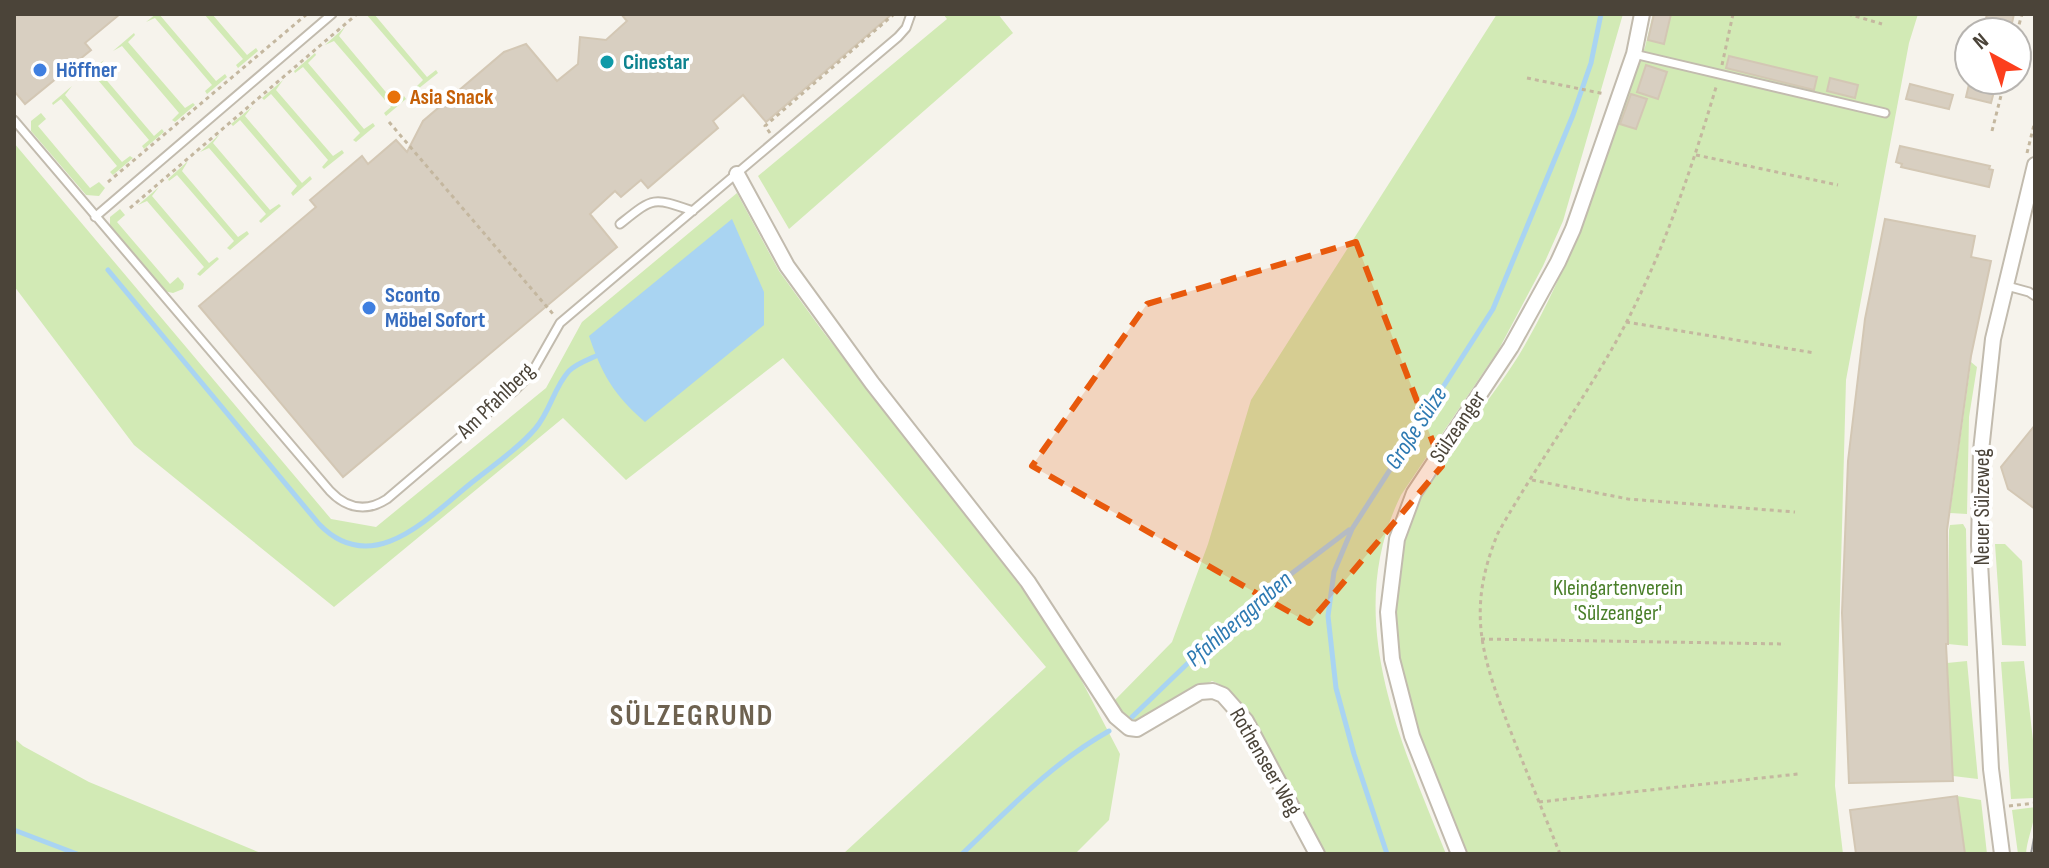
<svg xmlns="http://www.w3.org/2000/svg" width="2049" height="868" font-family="'Sofia Sans Condensed',sans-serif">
	<rect width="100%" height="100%" fill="#f6f3ec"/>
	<path fill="#d2eab5" d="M156 14H159L216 81 225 74 227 77 207 94 205 91 212 85 155 18 146 22Z
		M204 14H212L247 55 256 48 258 51 238 68 236 65 243 59Z
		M366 14H374L427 77 436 70 438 73 418 89 416 87 423 80Z
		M943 14H998L1013 33 789 229 758 176 947 19Z
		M1497 14H1623L1563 221 1543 266 1499 349 1401 495C1341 617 1400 739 1446 854H1323L1248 716C1238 701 1229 687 1212 681L1142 721C1126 724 1121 714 1113 702L1172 642 1208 544 1251 400Z
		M1653 14H1918L1909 43 1846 380 1835 786 1843 854H1467C1446 802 1413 737 1402 684 1394 644 1394 603 1400 563 1403 545 1406 527 1414 511 1442 454 1486 408 1519 355 1576 260 1607 150 1645 47Z
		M345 27 339 36 395 103 404 96 406 99 386 116 384 113 391 107 334 41 325 45Z
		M134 33 135 35 128 42 185 108 193 103 195 105 175 122 172 120 179 113 122 46 113 51Z
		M315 53 316 55 308 63 364 129 373 123 375 126 356 142 353 140 360 133 303 67 295 73 294 71Z
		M104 60 97 69 154 136 162 129 164 132 144 149 142 146 149 140 92 73 85 79 83 77Z
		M283 80 276 90 333 156 342 150 344 153 324 169 322 167 328 160 271 94 264 100 262 98Z
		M72 86 65 95 122 162 130 156 133 158 113 175 110 172 117 166 61 99 53 105 52 103Z
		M252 107 245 116 302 183 310 176 312 179 293 196 291 193 297 186 240 120 233 126 231 124Z
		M41 113 46 119 38 126 90 188 99 182 105 188 99 196 86 195 31 131V121Z
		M220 134 213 143 270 210 279 204 281 206 261 223 259 221 266 214 209 148 200 152Z
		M14 143 331 519 376 527 546 388 582 322 737 193 779 271 821 329 1037 608 1074 666 1120 754 1109 820 1075 854H843L1046 667 783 358 626 480 563 418 334 607 134 445 14 286Z
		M188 161 182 171 238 237 247 231 249 234 230 250 227 248 234 241 177 175 169 181 168 179Z
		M159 187 152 196 209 263 217 257 219 259 200 276 197 274 204 267 147 201 138 205Z
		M120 209 125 215 117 222 170 284 178 277 184 284 183 289 173 293 164 291 110 227V217Z
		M1971 362 1977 367 1969 417 1967 514 1950 513Z
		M1963 524 1966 529 1968 646 1948 644 1949 530 1950 525Z
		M1995 544H2005L2022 561 2026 646 2002 645Z
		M1967 661 1978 779 1953 776 1947 663Z
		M2024 661 2035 758V798L2011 799 2001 662Z
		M14 738 23 746 89 782 263 854H14Z
		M1957 796 1981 800 1987 854H1965Z
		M2035 807C2035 823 2027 838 2026 854H2018L2012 810Z"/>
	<path fill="#a9d4f2" d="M732 219 764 292V325L645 422C614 395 602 375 589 336Z"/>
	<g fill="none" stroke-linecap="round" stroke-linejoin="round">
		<path stroke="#a9d4f2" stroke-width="5" d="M108 270 319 524C372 579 428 518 470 484 492 466 517 450 535 429 550 412 554 387 569 371 576 364 587 360 596 356
			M1132 717 1242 611 1349 530
			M14 830 77 854
			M962 854C1009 809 1052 763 1109 731
			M1387 854 1354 754 1336 688 1328 616 1334 572 1352 529 1493 309 1573 115 1591 63 1601 14"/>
	</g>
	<path fill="#d8cfc1" stroke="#d3c7b4" stroke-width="2" d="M14 14H120L85 43 91 50 25 104 14 91Z
		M621 14H892L766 122 743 95 713 121 718 128 648 188 641 180 621 197 615 191 590 214 617 247 343 477 199 306 316 207 310 200 362 156 368 164 396 140 407 152 423 121 504 52 526 44 557 81 578 64 580 37 606 40 627 21Z
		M1654 14H1671L1664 44 1648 40Z
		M1987 14H2014L2010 32H1983Z
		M1729 56 1817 77 1814 90 1726 68Z
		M1646 65 1667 72 1658 99 1637 92Z
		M1830 78 1858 85 1855 98 1827 91Z
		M1970 80H1997L1991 103 1966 97Z
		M1910 84 1953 95 1949 109 1906 99Z
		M1631 94 1647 99 1636 129 1620 124Z
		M1900 146 1990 166 1989 169 1993 170 1989 187 1901 167 1902 164 1896 162Z
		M1885 219 1975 236 1971 257 1991 261 1971 356 1947 530 1948 644H1946L1953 781 1849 783 1842 613 1848 461 1865 319Z
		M2035 425V509L2008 489 2001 467Z
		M1957 796 1965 854H1856L1850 810Z"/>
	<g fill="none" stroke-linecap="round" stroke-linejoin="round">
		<g stroke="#c2bbae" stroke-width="11">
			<path id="lane" d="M1634 54 1885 113
				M14 120 330 491C347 509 367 512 387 499L514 391 531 374 560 323 898 37 906 28 911 14
				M95 217 332 14
				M620 224C654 197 652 197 693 211
				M2007 286 2029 292 2035 296"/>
		</g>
		<g stroke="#c2bbae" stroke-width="18">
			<path id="street" d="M737 174 787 266 872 383 1028 582 1116 717 1129 728 1137 729 1200 692 1213 691 1223 695 1246 721 1317 854
				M1459 854 1412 736 1392 659 1388 612 1397 539 1414 493 1511 347 1558 262 1573 229 1619 97 1634 54 1642 14
				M2002 854 1991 769 1985 652 1979 545 1981 451 1993 339 2035 165"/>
		</g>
		<path stroke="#c4b79f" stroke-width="3" stroke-dasharray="4 4" stroke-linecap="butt" d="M1848 14 1882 24
			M2017 32 2022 14
			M1722 65 1733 14
			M1527 78 1605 94
			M389 122 553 314
			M1992 131 2005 80
			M770 133 765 126 894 14
			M2027 153 2035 121
			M1696 155 1838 185
			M108 182 307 14
			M130 208 357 14
			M1626 322 1815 353
			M1532 480 1628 499 1795 512
			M1481 639 1785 644
			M1539 802 1798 774
			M2009 806 2035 803
			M1560 854C1545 816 1529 778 1514 740 1484 662 1464 615 1498 533 1535 467 1580 406 1617 340 1661 260 1691 171 1717 84"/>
		<use href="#lane" stroke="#fff" stroke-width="7"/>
		<use href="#street" stroke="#fff" stroke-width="14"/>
		<path stroke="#9a9a9a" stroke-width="2" d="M2031 854 2035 832"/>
	</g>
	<path fill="#e8590c" fill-opacity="0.2" stroke="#e8590c" stroke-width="6" stroke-dasharray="16 10" stroke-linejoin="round" d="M1356 242 1442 466 1309 623 1032 466 1147 304Z"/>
	<circle fill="#0f9aa8" stroke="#fff" stroke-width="3" cx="607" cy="62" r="8"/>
	<g fill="#3f7fe0" stroke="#fff" stroke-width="3">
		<circle cx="40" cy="70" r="8"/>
		<circle cx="369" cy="308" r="8"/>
	</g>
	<circle fill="#e8710a" stroke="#fff" stroke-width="3" cx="394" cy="97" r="8"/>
	<g text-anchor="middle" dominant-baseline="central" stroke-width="8" stroke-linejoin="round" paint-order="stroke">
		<g font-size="22" font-weight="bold" fill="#0d838f" stroke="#fff" text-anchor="start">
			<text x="623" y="62">Cinestar</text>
		</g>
		<g font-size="22" font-weight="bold" fill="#366cbe" stroke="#fff" text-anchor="start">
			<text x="56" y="70">Höffner</text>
			<text x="385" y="295">Sconto<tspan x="385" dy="25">Möbel Sofort</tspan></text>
		</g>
		<g font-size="22" font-weight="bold" fill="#c56008" stroke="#fff" text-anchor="start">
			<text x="410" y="97">Asia Snack</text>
		</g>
		<g font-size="22" fill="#4b4439" stroke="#fff">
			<text transform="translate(496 401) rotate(-44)">Am Pfahlberg</text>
			<text transform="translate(1458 427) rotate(-56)">Sülzeanger</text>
			<text transform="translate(1982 507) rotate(-90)">Neuer Sülzeweg</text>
			<text transform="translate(1265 762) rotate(60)">Rothenseer Weg</text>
		</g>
		<g font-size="22" fill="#4a7f2a" stroke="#fff">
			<text x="1618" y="588">Kleingartenverein<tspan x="1618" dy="25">'Sülzeanger'</tspan></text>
		</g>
		<g font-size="24" font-style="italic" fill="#2e7ab2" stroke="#fff">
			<text transform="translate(1416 428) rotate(-57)">Große Sülze</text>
			<text transform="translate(1239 619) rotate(-41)">Pfahlberggraben</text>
		</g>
		<g font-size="30" font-weight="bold" letter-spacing="2" fill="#6e6250" stroke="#fff">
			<text x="692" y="716">SÜLZEGRUND</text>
		</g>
	</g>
	<rect width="2049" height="868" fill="none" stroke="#4b4439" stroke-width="32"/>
	<g transform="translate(1993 56) rotate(320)"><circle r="38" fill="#ffffff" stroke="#b7b4b0" stroke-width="2"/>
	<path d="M0-6L14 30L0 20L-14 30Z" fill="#fc3f1d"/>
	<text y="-12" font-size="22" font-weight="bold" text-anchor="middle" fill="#4b4439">N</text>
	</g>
</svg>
